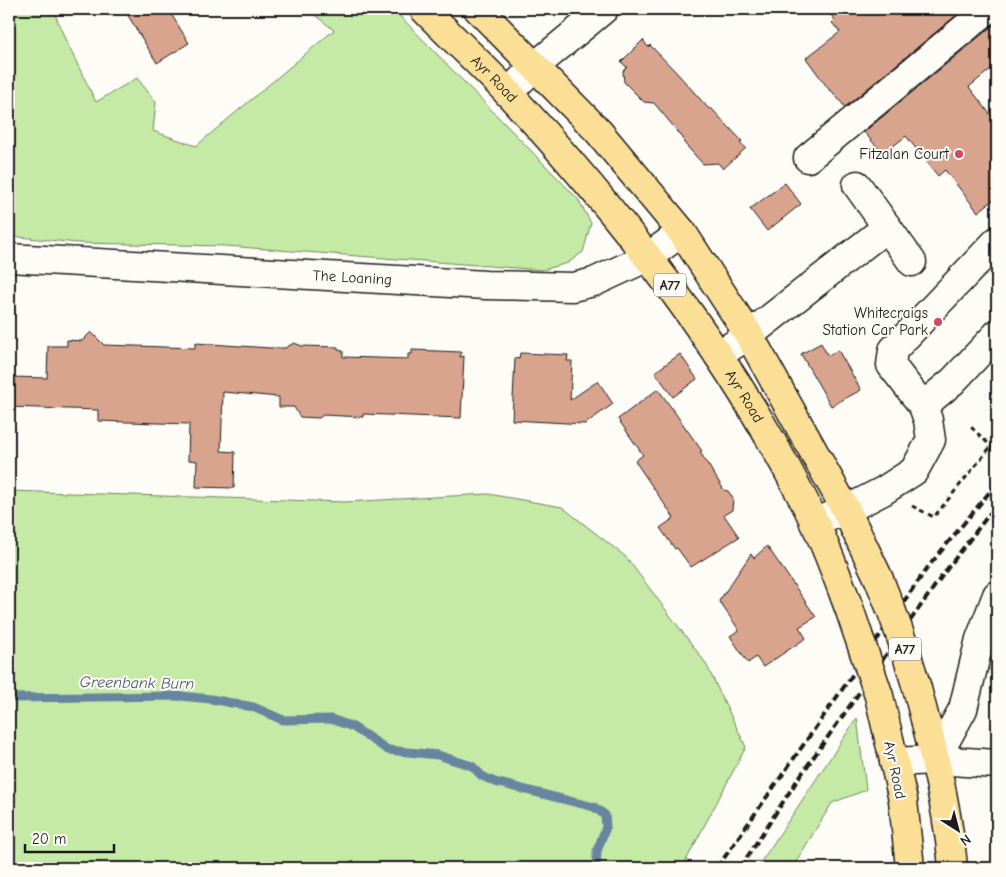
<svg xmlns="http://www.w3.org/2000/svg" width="1006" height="877" font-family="'Comic Neue',sans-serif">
	<rect width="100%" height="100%" fill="#fdfcf7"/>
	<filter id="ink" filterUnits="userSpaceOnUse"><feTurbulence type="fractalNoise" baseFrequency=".02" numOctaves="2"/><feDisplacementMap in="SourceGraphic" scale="10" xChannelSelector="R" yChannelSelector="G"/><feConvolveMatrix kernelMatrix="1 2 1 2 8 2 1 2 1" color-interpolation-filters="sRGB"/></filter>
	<g filter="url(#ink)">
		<path fill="#c4eaa5" stroke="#708360" d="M9 9H53L65 39 96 102 137 78 156 102 153 131 196 146 334 30 307 9H393L578 199 591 223 583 252 568 263 542 270 226 246 78 243 9 236Z
			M9 491 345 502 488 494 562 507 626 557 705 662 746 747 682 868H9Z
			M997 595V675L975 659Z
			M857 718 866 790 832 803 792 868H757Z"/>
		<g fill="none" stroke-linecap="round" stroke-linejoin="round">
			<path stroke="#67859f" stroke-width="9" d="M9 698 180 696 211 699 253 707 283 720 331 719 353 727 388 750 438 755 472 766 482 776 495 782 594 807 605 815 606 827 597 851 596 868"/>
		</g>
		<path fill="#d9a48e" stroke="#1c1c1c" d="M124 9H168L189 43 157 63Z
			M826 9H964L845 107 831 90 830 91 806 58 840 32 832 23 835 20Z
			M997 22V64L969 87 997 123V197L978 212 945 170 938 176 906 136 883 154 864 132Z
			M643 40 648 47 650 45 676 72 709 109 711 108 742 141 740 143 746 148 723 169 718 163 703 164 684 143 683 138 654 103 644 102 624 82 623 71 627 67 621 62Z
			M785 183 801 204 767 231 750 209Z
			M91 332 104 345 195 348V343L270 348H285L294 343 302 346 338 347V350L343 351V357L408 359V354H412V350L461 352 460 357 464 356 461 418 363 414V417L323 415 319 418 300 417 294 407H279V397L223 392 221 451 235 452 234 488 196 487 197 461 188 460 189 424 98 421V410L9 407V377L47 378 48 346H67V340L82 341Z
			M821 343 828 356 838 350 861 390 831 406 801 354Z
			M520 353 568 355 567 361H572L570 400 598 381 613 404 585 424 512 420 515 358 519 359Z
			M680 354 697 379 673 397 655 372Z
			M658 389 702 451 700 452 724 490 728 491 733 498 732 510 724 515 739 537 691 567 677 548 675 549 660 528 674 518 635 461 643 455 618 419Z
			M767 546 816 617 799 627 806 638 763 667 756 657 748 663 730 636 739 630 719 601 751 554 754 558Z"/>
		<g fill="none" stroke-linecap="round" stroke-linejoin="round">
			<path stroke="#dbdad6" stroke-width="28" stroke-dasharray="28 14" stroke-linecap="butt" d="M959 9 961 10"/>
			<g stroke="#1c1c1c" stroke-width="31">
				<g id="minor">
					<path d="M508 93 534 67 604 9"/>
					<path d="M808 158 988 9"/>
					<path d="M857 185 912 262"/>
					<path id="s1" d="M9 258 486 285 573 287 594 282 648 257 682 232"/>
					<path d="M718 355 749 335 887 227"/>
					<path d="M923 406 953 381 997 334"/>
					<path d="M814 523 846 510 883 491 914 471 931 440 928 420 923 406 891 365 893 350 997 241"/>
					<path d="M935 760 963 709 980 639 997 595"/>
					<path d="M894 762 935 760 997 764"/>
				</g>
			</g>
			<g stroke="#1c1c1c" stroke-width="31">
				<g id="major">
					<path id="s2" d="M424 9C452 38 482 65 509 94 623 217 725 348 802 497 821 532 835 571 849 608"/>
					<path d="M478 9 598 131 682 232 749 335 846 510 878 577"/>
					<path d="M926 723C938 770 949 819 953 868"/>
					<path d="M890 743 903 800 910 868"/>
				</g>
			</g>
			<path stroke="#1c1c1c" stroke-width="3" stroke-dasharray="5 4" stroke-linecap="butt" d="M971 427 997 452
				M912 506 934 517 997 439"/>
			<use href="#minor" stroke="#fdfcf7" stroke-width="28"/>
			<use href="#major" stroke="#fbdf96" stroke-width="28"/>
			<path stroke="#1c1c1c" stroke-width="4" stroke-dasharray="8 4" stroke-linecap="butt" d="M717 868 928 567 997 483
				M740 868 798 779 944 573 997 504"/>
			<g stroke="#1c1c1c" stroke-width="31" stroke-linecap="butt">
				<path id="major-bridge" d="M878 577C898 624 914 673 926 723
					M849 608 879 696 890 743"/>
			</g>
			<use href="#major-bridge" stroke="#fbdf96" stroke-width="28"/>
		</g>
	</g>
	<g fill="#d1495b" stroke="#fdfcf7" stroke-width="2">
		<circle cx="959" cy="154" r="5"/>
		<circle cx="938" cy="322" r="5"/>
	</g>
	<g text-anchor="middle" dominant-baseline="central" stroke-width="4" stroke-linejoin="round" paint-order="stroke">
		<g fill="#fdfcf7" stroke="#605f5e" stroke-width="1">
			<rect x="654" y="273.5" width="32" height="23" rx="4"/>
			<rect x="889" y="637.5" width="32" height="23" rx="4"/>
		</g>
		<g font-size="14" font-weight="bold" fill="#1c1c1c">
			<text x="670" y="285">A77</text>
			<text x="905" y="649">A77</text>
		</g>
		<g font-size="15" fill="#1c1c1c" stroke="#fdfcf7">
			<text stroke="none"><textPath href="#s2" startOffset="99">Ayr Road</textPath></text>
			<text stroke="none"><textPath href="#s1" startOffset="344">The Loaning</textPath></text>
			<text stroke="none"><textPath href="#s2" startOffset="504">Ayr Road</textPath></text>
			<text transform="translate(895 770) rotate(78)">Ayr Road</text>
		</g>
		<g font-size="15" fill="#1c1c1c" stroke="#fdfcf7" text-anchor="end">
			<text x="949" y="154">Fitzalan Court</text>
			<text x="928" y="313">Whitecraigs<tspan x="928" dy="17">Station Car Park</tspan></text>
		</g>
		<g font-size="16" font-style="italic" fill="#485968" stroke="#fdfcf7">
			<text transform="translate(137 683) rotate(1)">Greenbank Burn</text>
		</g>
	</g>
	<rect width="1006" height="877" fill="none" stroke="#fdfcf7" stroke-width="30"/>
	<rect x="15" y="15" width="976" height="847" fill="none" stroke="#1c1c1c" stroke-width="2" filter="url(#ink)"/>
	<g transform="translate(958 830) rotate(144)" stroke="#fdfcf7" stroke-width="4" paint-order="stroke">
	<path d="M0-4L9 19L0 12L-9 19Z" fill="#1c1c1c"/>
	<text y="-8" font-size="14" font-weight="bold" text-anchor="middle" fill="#1c1c1c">N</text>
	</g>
	<path d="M25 844v8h89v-8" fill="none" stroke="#1c1c1c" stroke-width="2.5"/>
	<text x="32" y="844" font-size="15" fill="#1c1c1c" stroke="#fdfcf7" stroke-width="4" paint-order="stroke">20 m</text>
</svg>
